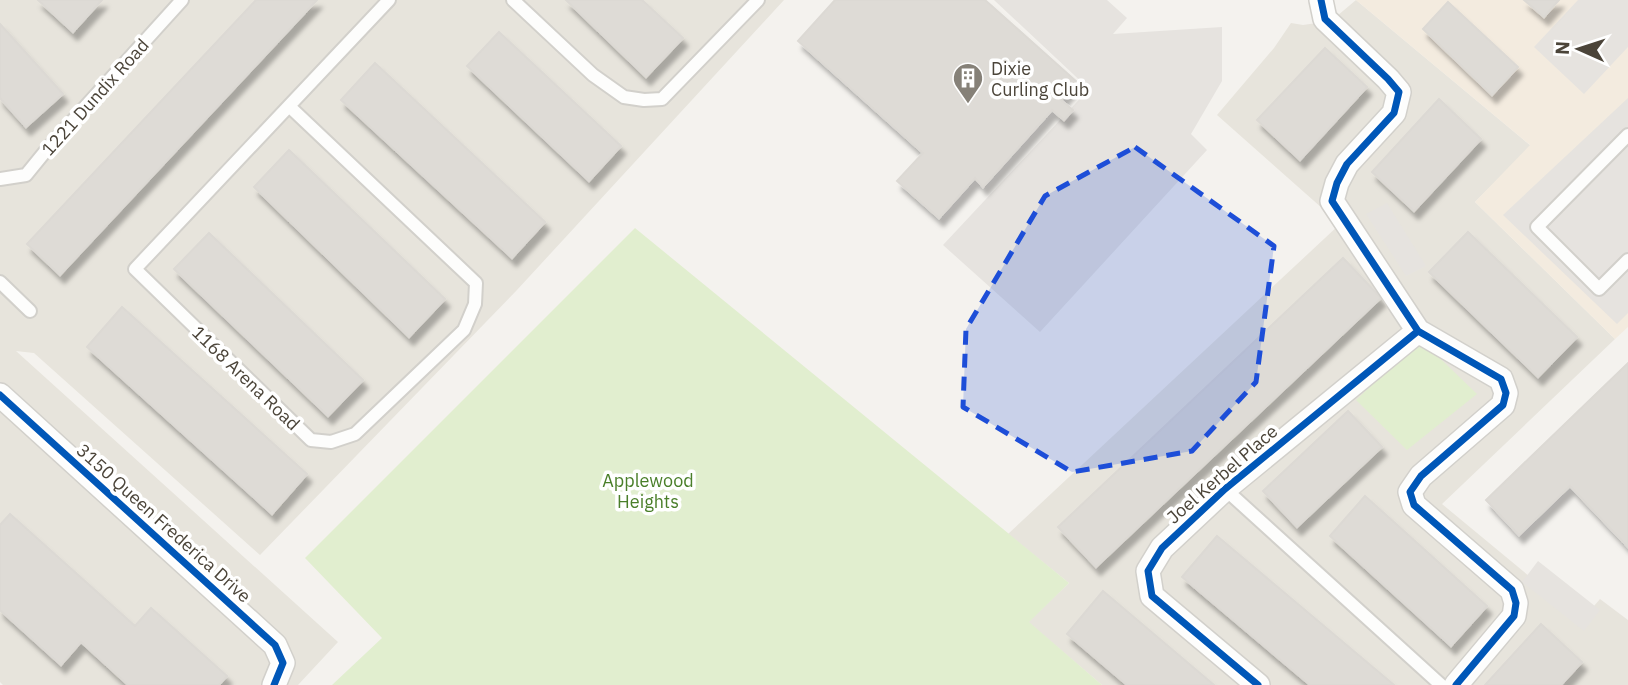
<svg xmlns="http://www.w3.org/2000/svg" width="1628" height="685" font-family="'IBM Plex Sans',sans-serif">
	<defs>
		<filter id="shadow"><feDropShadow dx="4.5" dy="8" stdDeviation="2" flood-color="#0004"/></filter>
	</defs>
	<rect width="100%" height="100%" fill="#f4f2ee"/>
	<path fill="#e7e4dc" d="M0 0H784L517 290 260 555 34 353 16 351 338 642 298 685H3L0 682Z
		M1356 0 1531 146 1475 202 1615 339 1442 504 1582 620 1600 599 1628 620V685H1102L1028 622 1069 583 1008 534 1340 224 1217 115 1274 48 1291 23 1303 25 1324 22 1337 16Z"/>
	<path fill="#f3ebdf" d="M1356 0H1628V327L1615 339 1475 202 1530 145Z"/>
	<path fill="#e1eecf" d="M635 228 1069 583 1029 622 1102 685H332L382 638 305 558Z
		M1420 339 1477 394 1407 450 1356 400Z"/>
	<path fill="#e6e3df" d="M994 0H1107L1127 18 1113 34 1222 27V81L1191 134 1207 150 1040 332 943 245 1089 89Z
		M1578 0H1628V47L1584 94 1534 47Z
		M1628 98V313L1617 324 1503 215Z
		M1387 203 1426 266 1406 276 1366 214Z
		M1538 561 1600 610 1584 631 1522 582Z"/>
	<path fill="#dedbd6" stroke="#dcd9d4" stroke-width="2" filter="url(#shadow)" d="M38 0H102L73 32Z
		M256 0H317L60 275 27 244Z
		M566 0H642L683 38 646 77Z
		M835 0H985L1077 82 1061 100 1073 110 1064 120 1052 110 983 187 975 178 939 218 897 181 923 153 798 41Z
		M1524 0H1559L1544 17Z
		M1448 2 1518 67 1492 95 1423 29Z
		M0 24 63 94 26 127 0 98Z
		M499 32 621 146 589 181 467 66Z
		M1325 48 1367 87 1300 160 1257 120Z
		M375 63 545 222 512 258 341 100Z
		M1439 99 1481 139 1414 211 1372 172Z
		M289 150 445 299 409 337 254 187Z
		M1468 232 1577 337 1538 377 1429 272Z
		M209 233 363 380 328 416 174 269Z
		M1343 258 1381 298 1096 567 1058 527Z
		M122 307 307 474 272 514 87 347Z
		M1628 363V547L1570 486 1519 535 1486 500Z
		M1348 411 1382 447 1297 527 1263 491Z
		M1365 496 1487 606 1451 646 1330 536Z
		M10 514 135 626 151 608 227 676 219 685H128L81 642 61 665 0 610V525Z
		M1217 536 1394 685H1310L1182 577Z
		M1103 591 1214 685H1127L1067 634Z
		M1541 624 1582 662 1561 685H1485Z"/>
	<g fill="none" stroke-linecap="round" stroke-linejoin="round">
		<g stroke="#d2d0cb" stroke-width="16">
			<path id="service" d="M513 0 593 75 624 97 644 100 662 99 758 0
				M290 107 476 283 475 304 464 330 355 434 331 442 311 440 135 269 389 0
				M1628 135 1537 227 1599 289 1628 260
				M0 179 26 175 48 148 182 0
				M0 282 30 311
				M1225 489 1441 685"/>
		</g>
		<g stroke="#d2d0cb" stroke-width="26">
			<path id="minor" d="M1321 0 1325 19 1388 79 1399 92 1394 113 1347 164 1337 183 1332 201 1418 331 1501 379 1506 393 1503 405 1421 476 1410 492 1414 505 1512 590 1516 603 1514 616 1456 685
				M0 395 275 645 283 663 274 685
				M1258 685 1152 596 1148 571 1162 548 1225 489 1418 331"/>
		</g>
		<use href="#service" stroke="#fdfdfc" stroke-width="12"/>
		<use href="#minor" stroke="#fdfdfc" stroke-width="23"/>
		<g stroke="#fff" stroke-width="11">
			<path id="cycleway" d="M1321 0 1325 19 1388 79 1399 92 1394 113 1347 164 1337 183 1332 201 1418 331 1501 379 1506 393 1503 405 1421 476 1410 492 1414 505 1512 590 1516 603 1514 616 1456 685
				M0 395 275 645 283 663 274 685
				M1258 685 1152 596 1148 571 1162 548 1225 489 1418 331"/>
		</g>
		<use href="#cycleway" stroke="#0057b8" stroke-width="7"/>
	</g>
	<path fill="#1d4ed8" fill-opacity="0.2" stroke="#1d4ed8" stroke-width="5" stroke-dasharray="14 9" stroke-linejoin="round" d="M1135 147 1274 246 1256 382 1192 451 1072 472 963 407 966 329 1045 196Z"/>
	<defs>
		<g id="building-pin" transform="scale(1.575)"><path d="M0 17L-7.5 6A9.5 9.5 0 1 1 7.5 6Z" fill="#868178" stroke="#fff"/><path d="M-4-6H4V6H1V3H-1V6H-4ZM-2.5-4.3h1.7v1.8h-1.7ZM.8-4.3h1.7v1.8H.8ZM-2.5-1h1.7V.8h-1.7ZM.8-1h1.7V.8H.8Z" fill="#fff"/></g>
	</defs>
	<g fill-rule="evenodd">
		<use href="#building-pin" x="968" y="78"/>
	</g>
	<g text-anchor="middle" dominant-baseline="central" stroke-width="7" stroke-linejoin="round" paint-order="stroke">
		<g font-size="18" fill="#4b4439" stroke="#fff" text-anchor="start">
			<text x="991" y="68">Dixie<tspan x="991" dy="21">Curling Club</tspan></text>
		</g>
		<g font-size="18" fill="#4b4439" stroke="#fff">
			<text transform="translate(95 97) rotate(-48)">1221 Dundix Road</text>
			<text transform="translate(246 378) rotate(44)">1168 Arena Road</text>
			<text transform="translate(1222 474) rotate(-41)">Joel Kerbel Place</text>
			<text transform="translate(164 523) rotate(42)">3150 Queen Frederica Drive</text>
		</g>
		<g font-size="18" fill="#4a7f2a" stroke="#fff">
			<text x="648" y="480">Applewood<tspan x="648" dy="21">Heights</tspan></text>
		</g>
	</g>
	<g transform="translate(1579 49) rotate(273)" stroke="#ffffff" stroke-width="5" paint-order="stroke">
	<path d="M0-5L12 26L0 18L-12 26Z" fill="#4b4439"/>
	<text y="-10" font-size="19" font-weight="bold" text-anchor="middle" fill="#4b4439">N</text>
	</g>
</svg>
